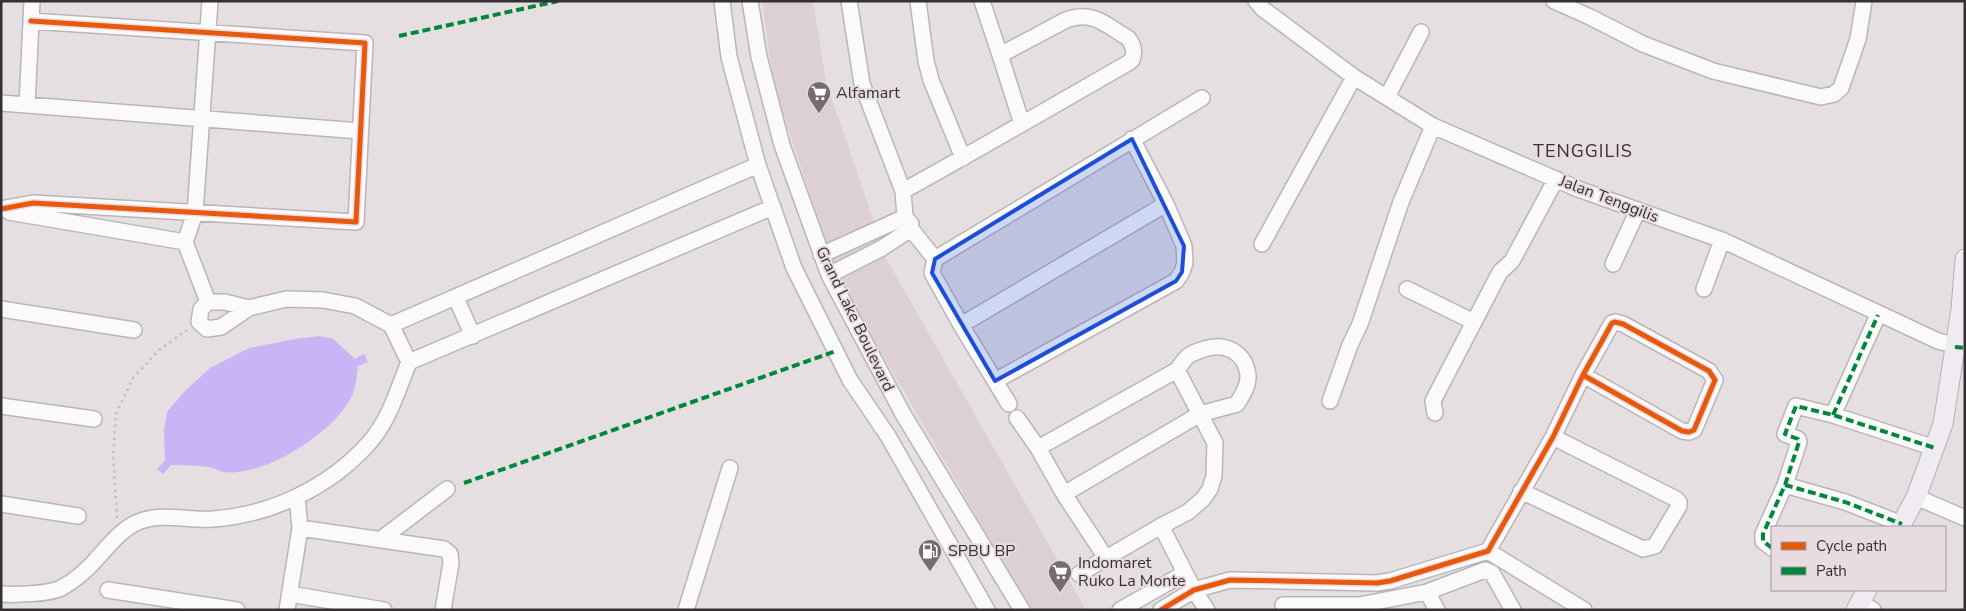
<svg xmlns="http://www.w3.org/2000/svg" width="1966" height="611" font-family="'Nunito Sans',sans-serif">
	<rect width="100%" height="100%" fill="#e5dfe2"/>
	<path fill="#ddcfd6" d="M762 1H813L826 82 887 260 1086 610H1031L839 280 774 87Z"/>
	<path fill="#cbb4f5" d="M320 336 333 339 355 359 364 354 368 362 358 366C357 375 356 385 353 393 339 430 264 478 224 472 219 471 214 468 209 467 197 465 183 466 171 465L163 474 157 469 165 460 164 430 167 412 184 392 210 368 249 348 295 339Z"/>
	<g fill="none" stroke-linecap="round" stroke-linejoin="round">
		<g stroke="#bab5b7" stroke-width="18">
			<path id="minor" d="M722 1 729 57 758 165 794 268 850 380 888 436 987 610
				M750 1 759 57 782 145 829 275 903 414 1022 610
				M849 1 862 84 903 191
				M918 1 926 61 931 80 963 158
				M982 1 1000 55
				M1256 1 1263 9 1354 77 1433 126 1578 189 1722 240 1938 341 1965 348
				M1554 1 1590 17 1643 44 1713 71 1821 97 1834 94 1841 88 1858 39 1864 1
				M1387 97 1421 32
				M1 103 360 131
				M27 105 32 1
				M1 209 33 203 356 222 365 43 31 21
				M9 212 185 242
				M1262 244 1354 77
				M821 255 905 217
				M935 259 911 229V224L905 217 903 191C979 149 1053 106 1128 63L1132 60C1135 51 1134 46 1128 38 1106 25 1092 10 1066 20L1000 55 1022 124
				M1613 264 1638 210
				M829 275 882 248 911 229
				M1407 289 1474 322
				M1704 289 1722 240
				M456 298 473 336
				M208 302 185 242 195 213 210 1
				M1 309 134 330
				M391 325 758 165
				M961 325 1166 204
				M409 362 773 207
				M995 381 1176 281 1182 272 1185 263 1184 246 1166 204 1132 139
				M1330 401 1350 345 1360 324 1401 202 1433 126
				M1009 404 961 325 932 273 935 259 1202 98
				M1 406 94 419
				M1435 413 1433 401 1436 395 1500 272 1512 261 1556 179
				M1833 415 1878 315
				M1017 418 1038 448 1064 494 1106 558
				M1038 448 1177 370
				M1785 485 1799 442 1798 439 1785 434 1796 406 1833 415 1935 448
				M1521 491 1643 549 1655 546 1679 506V502L1676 499 1553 437
				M1064 494 1200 414 1237 404C1242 396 1249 385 1248 375 1245 352 1225 342 1204 349 1199 351 1191 353 1187 357 1183 361 1180 366 1177 370L1215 443 1214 476 1210 489 1203 499 1188 512 1161 526 1079 574
				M1916 497 1965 518
				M1 504 78 516
				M1161 526 1194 590 1207 610
				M300 528 444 549 450 554 451 563 443 610
				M380 540 447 489
				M1772 548 1763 541V534L1785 485 1845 502 1902 524
				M1488 551 1584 610
				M108 590 237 610
				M1427 592 1437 610
				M1 594C14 595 50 594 61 588 77 580 90 567 101 554 112 542 122 529 138 522 162 512 188 521 213 519 271 515 330 487 369 443 389 421 398 389 409 362L391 325 355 306 323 300 286 299 249 308 221 327 207 329 199 322 201 309 208 302H225L249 308
				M290 594 384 610
				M1860 602 1873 610
				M1283 605H1359L1427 592 1485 570 1492 573 1513 610
				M287 610 300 528 297 497
				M686 610 730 468
				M1120 610 1185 573
				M1161 610 1194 590 1230 580 1377 583 1390 581 1488 551 1553 437 1583 375 1612 323 1615 322 1623 324 1709 371 1715 380 1694 430 1689 432 1682 431 1583 375"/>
		</g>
		<g stroke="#b9aeb8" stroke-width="21">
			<path id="major" d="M1900 527 1916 497 1943 424 1961 309 1965 259
				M1856 610 1867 590"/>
		</g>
		<path stroke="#c2c0c1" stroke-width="2.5" stroke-dasharray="2.5 4" stroke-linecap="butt" d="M117 518 113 455 116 414 133 378 159 350 187 330"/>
		<use href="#minor" stroke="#fbfafb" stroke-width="15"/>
		<use href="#major" stroke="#f0ebf0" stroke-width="19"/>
		<path stroke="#00873e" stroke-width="4" stroke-dasharray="8 4" stroke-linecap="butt" d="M399 36 558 1
			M1955 347 1965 348
			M1833 415 1878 315
			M464 483 836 351
			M1785 485 1799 442 1798 439 1785 434 1796 406 1833 415 1935 448
			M1772 548 1763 541V534L1785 485 1845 502 1902 524"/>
		<g stroke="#e8dce2" stroke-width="8">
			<path id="cycleway" d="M1 209 33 203 356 222 365 43 31 21
				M1161 610 1194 590 1230 580 1377 583 1390 581 1488 551 1553 437 1583 375 1612 323 1615 322 1623 324 1709 371 1715 380 1694 430 1689 432 1682 431 1583 375"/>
		</g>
		<use href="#cycleway" stroke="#e8590c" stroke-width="5"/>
	</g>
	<path fill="#1d4ed8" fill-opacity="0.2" stroke="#1d4ed8" stroke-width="4" stroke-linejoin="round" d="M1132 139 1184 246 1182 272 1176 281 995 381 932 273 935 259Z"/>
	<defs>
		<g id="supermarket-pin" transform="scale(1.25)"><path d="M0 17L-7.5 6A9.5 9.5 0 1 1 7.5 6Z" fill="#736d70" stroke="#e8dce2"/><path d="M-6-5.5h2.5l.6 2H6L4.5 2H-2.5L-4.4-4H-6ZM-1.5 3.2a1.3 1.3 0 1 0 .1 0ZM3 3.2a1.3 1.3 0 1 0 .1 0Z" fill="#fff"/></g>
		<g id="fuel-pin" transform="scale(1.25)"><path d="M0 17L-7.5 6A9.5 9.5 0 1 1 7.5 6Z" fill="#736d70" stroke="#e8dce2"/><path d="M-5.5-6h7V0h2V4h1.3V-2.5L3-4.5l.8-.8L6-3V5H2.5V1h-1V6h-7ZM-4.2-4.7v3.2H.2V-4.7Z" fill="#fff"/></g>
	</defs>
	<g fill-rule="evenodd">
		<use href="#supermarket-pin" x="819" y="93"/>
		<use href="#fuel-pin" x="930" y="551"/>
		<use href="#supermarket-pin" x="1060" y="572"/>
	</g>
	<g text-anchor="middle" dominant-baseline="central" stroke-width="4" stroke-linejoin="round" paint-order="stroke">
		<g font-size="16" fill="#353033" stroke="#e8dce2" text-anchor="start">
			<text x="836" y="93">Alfamart</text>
			<text x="948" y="551">SPBU BP</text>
			<text x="1078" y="563">Indomaret<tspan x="1078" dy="18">Ruko La Monte</tspan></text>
		</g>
		<g font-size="16" fill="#353033" stroke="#e8dce2">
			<text transform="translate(1609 199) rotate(21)">Jalan Tenggilis</text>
			<text transform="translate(855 319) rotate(64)">Grand Lake Boulevard</text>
		</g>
		<g font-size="18" letter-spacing="1" fill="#353033" stroke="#e8dce2">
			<text x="1583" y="151">TENGGILIS</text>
		</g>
	</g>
	<rect width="1966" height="611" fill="none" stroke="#353033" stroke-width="5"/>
	<rect x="1771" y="526" width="175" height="65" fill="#e8dce2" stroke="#a0979c"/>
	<rect x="1781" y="542" width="25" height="8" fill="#e8590c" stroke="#a0979c"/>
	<text x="1816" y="551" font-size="15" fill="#353033">Cycle path</text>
	<rect x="1781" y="567" width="25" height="8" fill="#00873e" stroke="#a0979c"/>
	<text x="1816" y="576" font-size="15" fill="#353033">Path</text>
</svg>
